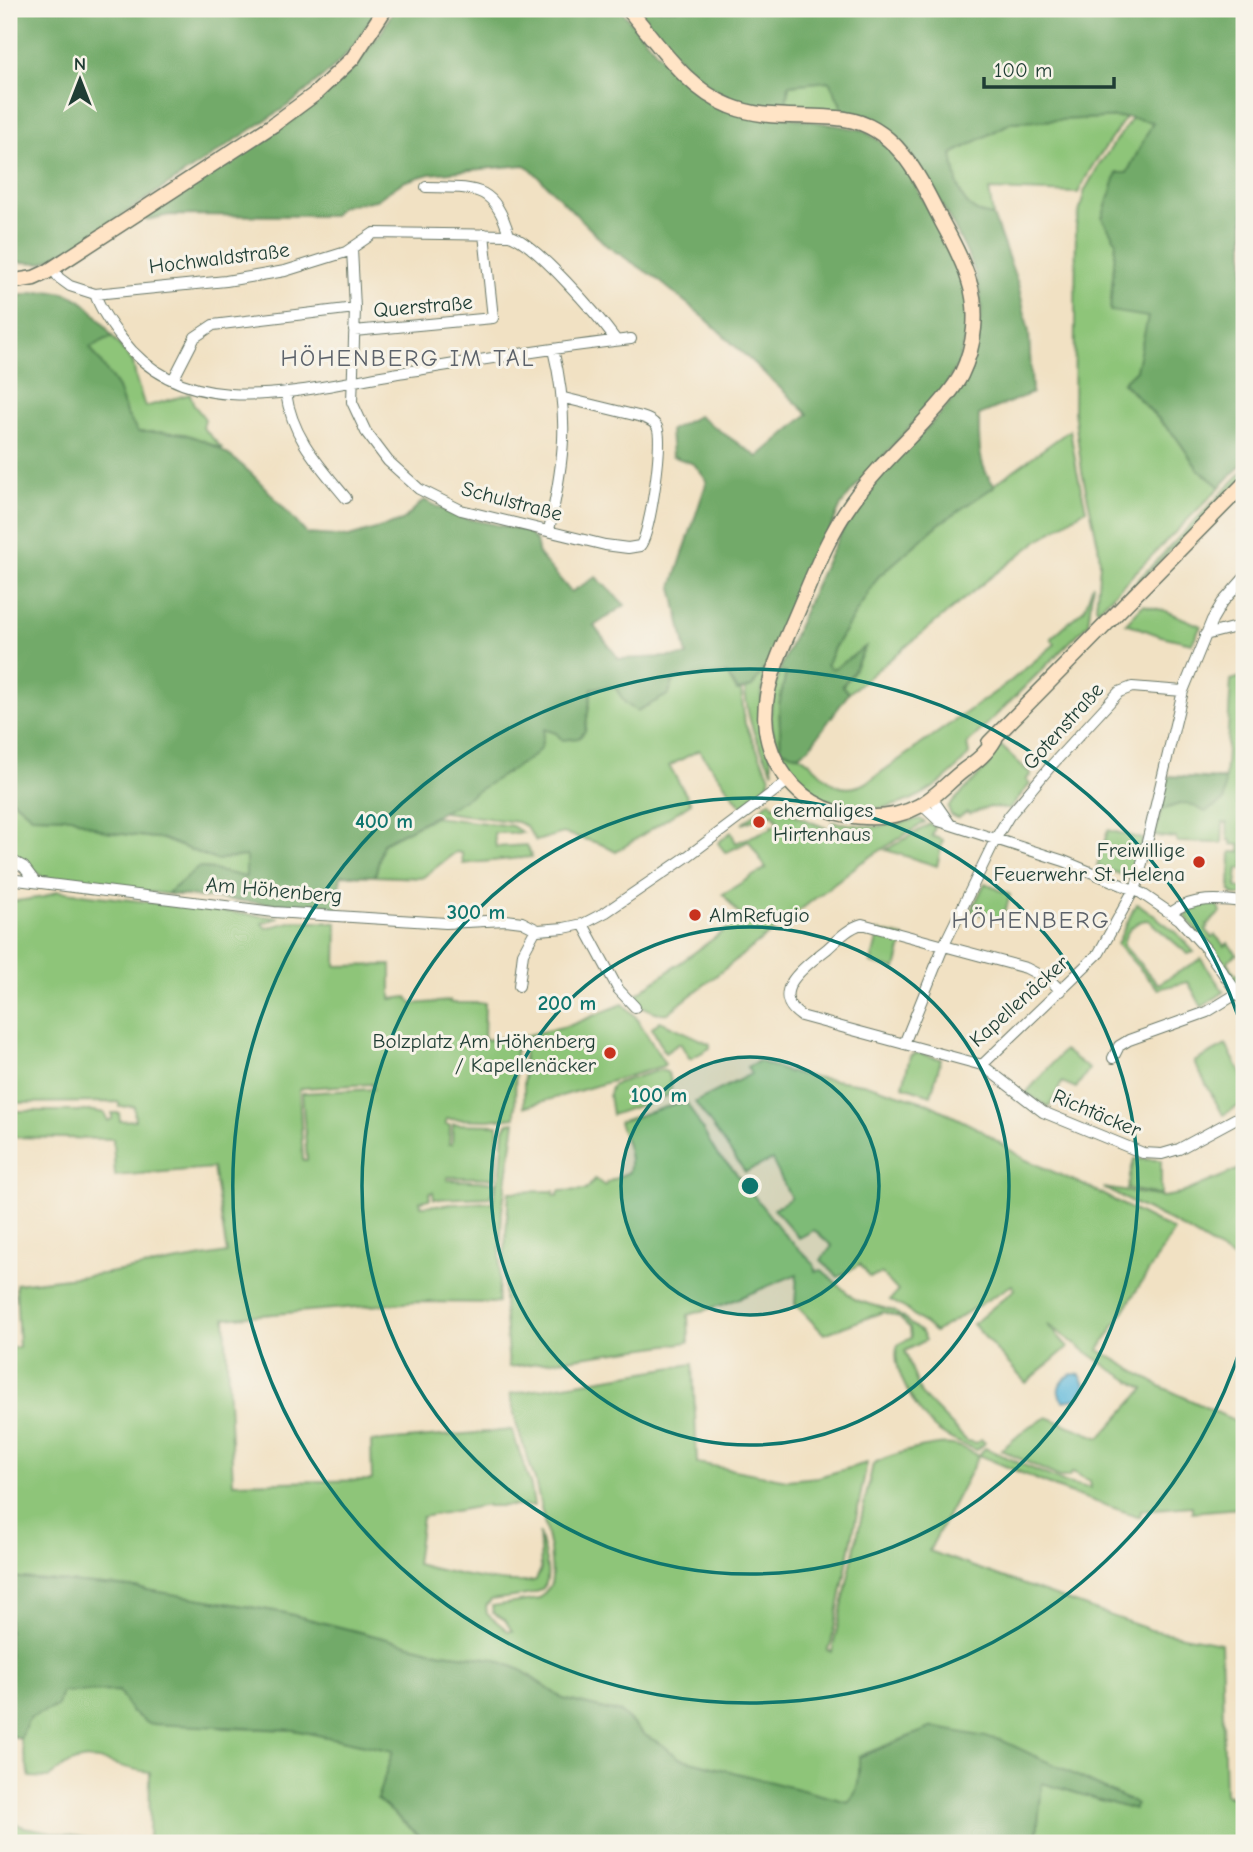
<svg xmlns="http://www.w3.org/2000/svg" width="1253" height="1852" font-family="'Comic Neue',sans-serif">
	<rect width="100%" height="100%" fill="#f7f3e8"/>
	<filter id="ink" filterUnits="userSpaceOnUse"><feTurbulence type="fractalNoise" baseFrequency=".0143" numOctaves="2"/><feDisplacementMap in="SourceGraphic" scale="14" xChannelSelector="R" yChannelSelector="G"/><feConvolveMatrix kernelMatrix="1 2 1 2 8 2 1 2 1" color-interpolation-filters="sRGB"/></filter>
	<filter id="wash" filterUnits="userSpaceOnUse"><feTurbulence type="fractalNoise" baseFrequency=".00686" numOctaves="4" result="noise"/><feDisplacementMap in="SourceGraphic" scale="28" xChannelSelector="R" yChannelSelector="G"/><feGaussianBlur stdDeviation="1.57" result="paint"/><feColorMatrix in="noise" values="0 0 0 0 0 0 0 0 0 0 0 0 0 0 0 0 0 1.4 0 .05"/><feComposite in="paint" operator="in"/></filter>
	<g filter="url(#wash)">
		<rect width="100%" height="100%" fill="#f1e1c3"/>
		<path fill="#8ec579" stroke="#568156" stroke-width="2" fill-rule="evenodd" d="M829 81 844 111 785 109 789 85Z
			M1126 117 1091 168 1078 193 989 190 993 216C958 211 957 184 952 154L1012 122Z
			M1133 117 1154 122 1127 173 1116 241 1110 310 1149 317 1136 370 1123 383 1176 437 1198 469 1220 487 1098 610 1096 607 1100 563 1098 544 1082 472 1074 411 1076 225 1085 190 1099 165Z
			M112 336 133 362 136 379 145 407 190 394 194 405 205 419 203 428 223 449 185 434 138 432 126 413 118 388 90 347Z
			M1070 430 1077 471 1086 509 1039 540 986 581 849 693 842 687 853 672 865 648 835 668H830L827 664 834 648 878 577 939 524Z
			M1244 470V478L1099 622 1101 618Z
			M1093 584 1088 624 967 744 969 754C928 808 848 834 798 777 781 758 772 739 771 714 771 700 776 685 779 672H786L779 705 781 750C786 752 793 752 798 755 825 768 830 800 866 783L1008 683 1055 644 1051 638 1085 608Z
			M1143 605 1166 611 1201 626 1192 643 1161 636 1126 623Z
			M763 670H767C753 712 768 731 773 772 756 739 748 726 745 689L752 687Z
			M727 674 737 691 741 690 745 724 770 777 767 786 742 807 699 750 669 766 691 803 616 852 601 844 563 833 536 841 526 826 517 822 443 812 544 729 556 733 585 731 592 688 615 687 626 704 668 695 675 678Z
			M1244 676V869L1238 868 1236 887 1244 889V896L1234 895 1230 891 1231 852H1240V845L1231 844V840H1228L1227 823H1223L1222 843 1177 842 1176 838 1155 836 1169 776 1225 779 1231 680Z
			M999 744 1031 774 1026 780 1030 784 1009 809 990 807 969 814 967 812 958 818 951 815 948 807 988 766 990 762 988 758Z
			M9 797 32 816 71 817 106 832 162 839 216 860 246 855V877L199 867 167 894 50 880 42 877 23 859 9 854Z
			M770 801 774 806H780L801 818 831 830 832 822 874 827 920 819 925 822 859 864 668 1013C654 1015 642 1006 630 999L742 918 723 894 766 868 749 841 727 852H725L718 843 731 832 736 843 772 828 771 826 778 823 773 813 742 824Z
			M434 817 512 826 523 833H494L496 847 527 845 532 857 463 864 462 853 456 852 422 878 375 876 383 843Z
			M930 824 935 827 932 836 943 840 937 866 886 850Z
			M1108 830 1143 839 1135 874 1131 878 1097 866Z
			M985 883 1010 895 1002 922 971 911Z
			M57 891 279 918 262 923 266 928 294 921 337 923 336 966 391 965V999L407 997 412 1004 450 1001 451 1003H485L484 1040 516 1036 515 1117 489 1120 446 1119V1125H450L449 1144H452L453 1124 498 1125 496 1178 447 1177V1180L496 1182 490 1197 434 1199 433 1192 429 1193 430 1199 420 1201 421 1206 492 1202 501 1172 504 1129 508 1123 515 1122 502 1211 498 1303 416 1302 225 1318 233 1483 372 1480 371 1442 512 1430 531 1487 534 1506H482L422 1517 416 1564C441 1571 514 1588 536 1580L541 1569 539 1533C557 1598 548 1592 491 1600L486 1606 487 1614 508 1631H512L505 1620 493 1613 492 1606 539 1599 551 1585 552 1577 550 1549 535 1480 517 1426 510 1394 693 1364 697 1463 787 1480 818 1477 867 1463 831 1644 827 1650 832 1652 873 1464C887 1455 936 1442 953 1445 962 1446 970 1452 979 1455L985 1448 1063 1482 1090 1488 1089 1481 1073 1472 1068 1477H1059L1001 1450 1027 1428 1047 1417 1100 1438 1144 1389 1109 1368 1047 1324 1068 1347 1026 1383 973 1324 1015 1289 1012 1285 935 1332 906 1309 890 1300 898 1291 882 1274 870 1277 860 1264 838 1277 821 1260 832 1246 814 1230 799 1238 774 1209 791 1198 772 1160 745 1172 695 1102 751 1074 747 1067 759 1061 787 1072 807 1076 869 1085 927 1103 979 1129 1024 1159 1088 1187 1174 1231 1099 1350 1160 1386 1244 1425V1496L1240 1508 1192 1512V1506L1141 1510 1140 1517 1064 1491 979 1455 929 1551 1151 1630 1221 1643 1225 1795 1244 1800V1843H1036L1042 1783 1134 1809 1137 1804 933 1727 859 1756C859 1773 861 1790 848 1802L678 1758 663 1745 646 1736 621 1713 563 1699 521 1670 494 1659 442 1653 281 1612 129 1587 9 1577V1348L19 1347 16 1284 102 1274 227 1253 213 1168 115 1176 113 1139 9 1137V1111H94L104 1113 108 1121 112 1119V1113H119L120 1121 135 1120 134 1106 119 1107V1102L9 1103V902L44 897ZM372 1084 373 1089 302 1093 307 1160H303L299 1090 303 1088Z
			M1216 903 1221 912 1207 925 1208 927 1206 930 1212 937 1215 935 1225 946 1228 943 1237 954 1227 961 1235 974 1244 975V994L1186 917C1188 903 1204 905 1216 903Z
			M1136 904 1140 905 1177 933 1194 952 1188 954 1148 920C1135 920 1125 932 1123 945L1158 984 1201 959 1224 992 1202 1007 1188 982 1158 989 1117 944Z
			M879 931 904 937 896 969 871 963Z
			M623 1004 635 1016 665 1064 663 1066 524 1107V1036L571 1025Z
			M660 1021 710 1044V1048L690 1059 680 1043 665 1053 652 1028Z
			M1226 1045 1244 1079V1103L1223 1115 1194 1062Z
			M1064 1050 1089 1069 1076 1088 1062 1082 1049 1107 1026 1093Z
			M917 1053 941 1059 931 1095 903 1086 910 1056Z
			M660 1070 667 1072C673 1081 673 1088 667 1096L612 1115 609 1095 611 1087 617 1083Z
			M687 1103 718 1156 731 1167 784 1234 814 1264 815 1271 822 1270 855 1300 894 1311 922 1333 926 1340 905 1351 921 1394 967 1441 976 1443 981 1439 985 1443 977 1450C963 1445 950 1440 938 1431 919 1417 889 1367 898 1345L911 1338 910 1328 898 1317 883 1312 824 1334 795 1304 797 1274 725 1304 688 1315 689 1342 509 1367 504 1307V1263L509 1192 554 1191V1195L558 1196 559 1191 586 1190 595 1179 605 1186 608 1182 629 1172C633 1155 624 1138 619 1122L675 1104Z
			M1134 1159 1161 1160V1195L1127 1189Z
			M1244 1167V1265L1176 1224 1103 1188 1163 1197 1180 1194Z
			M119 1691 131 1712 224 1728 294 1730 394 1751 377 1799 425 1841 424 1843H149L150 1772C106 1768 89 1742 48 1778L30 1777 20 1739 29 1718 57 1706 62 1692Z
			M9 1821 24 1827 115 1843H9Z"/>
		<path fill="#72aa69" stroke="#48744e" stroke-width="2" d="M9 9H377L355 45 331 70 293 102 77 245 42 263 19 262 9 266Z
			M394 9H620L672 70 709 103 863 130 890 148 906 168 953 254 968 296V330L958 364 943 391 857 485 841 505 767 670H763L752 687 738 691 727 674 675 678 668 695 637 711 626 704 615 687 592 688 585 731 579 738 562 740 556 733 544 729 541 748 532 757 450 808 383 843 375 876 341 875 337 910 167 894 199 867 246 877V856L216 860 163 839 106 832 71 817 32 816 9 797V298C64 285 80 289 112 336L90 347 118 388 126 413 138 432C153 432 172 431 187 435 239 449 272 496 307 534L349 537 402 521 424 500 459 517 526 531 536 541 539 555 571 592 596 577 625 605 594 626 619 659 687 656 672 587 707 481 694 464 672 456 670 430 698 416 758 457 808 414 706 319 656 278 607 246 531 169 524 165 429 174 403 182 376 200 342 206 332 216 170 215 146 220 143 216 297 117 325 95 351 71 382 31Z
			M637 9H1244V462L1220 487 1198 469 1176 437 1123 382 1136 370 1148 317 1110 311 1116 241 1102 218 1117 173H1127L1153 122 1126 117 1012 122 952 154C957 184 958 211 993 216L1018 284 1029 332 1032 393 979 415C979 441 977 466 995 486L939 524 878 577 834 648 827 664 830 668H835L865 647 853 672 842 686 849 693 809 748 798 755 781 750 779 705 786 673 779 672C803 615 825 555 859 503 881 470 914 443 941 413 963 388 965 379 973 347 975 336 981 323 981 311 983 275 955 229 938 198 914 155 894 124 844 111L829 81 789 85 785 109C707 107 683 62 637 9Z
			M1169 776 1225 780 1224 801 1205 812C1180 798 1187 803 1161 810Z
			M9 1577 129 1587 281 1612 442 1653 494 1659 521 1670 563 1699 621 1713 646 1736 663 1745 679 1758 848 1802C861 1791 859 1773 859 1757L933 1727 1001 1740 1137 1804 1134 1810 1042 1783 1036 1843H428L377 1799 393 1751 294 1730 149 1724 131 1712 119 1691 62 1692 57 1706 29 1718 20 1739 9 1735Z"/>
		<path fill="#5eb9dc" stroke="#3e7b88" stroke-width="2" d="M1072 1374 1080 1375 1086 1386 1077 1399 1063 1401C1054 1390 1060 1380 1072 1374Z"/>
	</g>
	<g filter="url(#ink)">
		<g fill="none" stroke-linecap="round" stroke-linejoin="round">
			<g stroke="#687666" stroke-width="12">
				<path id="minor" d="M426 187C474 188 494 183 509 235
					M352 249 355 308 352 402 366 432 388 461 419 489 461 510 605 545 628 548 640 546C650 535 664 440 657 427 653 420 645 418 638 416L564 398
					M52 268 59 278 70 286 95 294 226 281 285 271 346 252 374 233 509 235C535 242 599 317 616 340
					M95 294C101 311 111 325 122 339 190 429 312 386 405 372 480 360 556 347 631 339
					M354 331 493 318 484 234
					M173 380 195 337 213 325 355 308
					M286 393C292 437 319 465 346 498
					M549 530C564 461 570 419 553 349
					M1205 635 1244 625
					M932 798 950 824
					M922 805 939 821 1064 861 1141 893 1179 919 1206 949 1244 1002
					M9 859 24 867 35 882
					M9 879 274 912 446 923 506 920 522 922 538 930 564 928 583 924 606 912 688 856 788 781
					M1172 912C1192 897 1220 899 1244 902
					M583 924 618 989 635 1007
					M519 986 523 953 536 929
					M1061 991 1051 981 1026 968 862 924C848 928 837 940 827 949 808 964 766 992 801 1016L982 1065 1043 1112 1143 1153 1162 1154 1179 1149 1244 1114
					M904 1044 944 945 996 838 1009 816 1050 767 1119 692 1132 687 1183 691
					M1113 1058 1119 1046 1129 1040 1207 1012 1238 993
					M982 1065 1099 953 1137 884 1183 691 1212 620 1222 603 1244 578"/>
			</g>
			<g stroke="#687666" stroke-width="17">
				<path id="secondary" d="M628 9C658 43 686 89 730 106 766 121 807 113 845 119 898 127 920 179 942 222 952 241 963 260 969 281 979 311 975 346 961 375 951 394 935 409 921 425 897 450 872 474 852 502 829 534 815 571 800 606 779 657 747 711 778 765 787 780 798 793 813 802 842 820 888 823 919 806 936 797 948 782 964 770 977 761 987 753 995 739
					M9 282 34 278 47 272 273 125 315 94 353 58 385 9
					M989 743 1244 484"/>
			</g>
			<use href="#minor" stroke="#fff" stroke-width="10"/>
			<use href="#secondary" stroke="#ffe4c6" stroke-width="14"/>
		</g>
	</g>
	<circle cx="750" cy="1186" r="129" fill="#0f766e" fill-opacity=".12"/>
	<g fill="none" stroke="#0f766e" stroke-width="3.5">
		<circle cx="750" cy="1186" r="129"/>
		<circle cx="750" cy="1186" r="259"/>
		<circle cx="750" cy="1186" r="388"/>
		<path d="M1243 1341A517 517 0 1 1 1243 1031"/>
	</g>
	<g fill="#c8321e" stroke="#f7f3e8" stroke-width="2.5">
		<circle cx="759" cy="822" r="7"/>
		<circle cx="1199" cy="862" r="7"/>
		<circle cx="695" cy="915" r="7"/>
		<circle cx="610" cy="1053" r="7"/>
	</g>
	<g text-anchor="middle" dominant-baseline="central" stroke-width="6" stroke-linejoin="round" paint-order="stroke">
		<g font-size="21" fill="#1f3d34" stroke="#f7f3e8">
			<text transform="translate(219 258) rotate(-7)">Hochwaldstraße</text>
			<text transform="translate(423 306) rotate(-5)">Querstraße</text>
			<text transform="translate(512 501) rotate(15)">Schulstraße</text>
			<text transform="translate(1063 726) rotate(-48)">Gotenstraße</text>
			<text transform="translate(274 890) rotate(5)">Am Höhenberg</text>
			<text transform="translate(1019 1001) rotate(-42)">Kapellenäcker</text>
			<text transform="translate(1097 1113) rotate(23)">Richtäcker</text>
		</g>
		<g font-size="21" fill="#1f3d34" stroke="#f7f3e8" text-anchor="start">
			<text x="773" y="810">ehemaliges<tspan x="773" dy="24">Hirtenhaus</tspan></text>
			<text x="1185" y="850" text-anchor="end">Freiwillige<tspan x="1185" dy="24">Feuerwehr St. Helena</tspan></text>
			<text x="709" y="915">AlmRefugio</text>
			<text x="596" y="1041" text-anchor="end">Bolzplatz Am Höhenberg<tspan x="596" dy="24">/ Kapellenäcker</tspan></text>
		</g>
		<g font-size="24" letter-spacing="2" fill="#5c626a" stroke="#f7f3e8">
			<text x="408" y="358">HÖHENBERG IM TAL</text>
			<text x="1031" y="920">HÖHENBERG</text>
		</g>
	</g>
	<circle cx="750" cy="1186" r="10" fill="#0f766e" stroke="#f7f3e8" stroke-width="3.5"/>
	<g font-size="21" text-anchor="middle" font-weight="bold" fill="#0f766e" stroke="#f7f3e8" stroke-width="6" stroke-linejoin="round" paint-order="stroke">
		<text x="384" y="828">400 m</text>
		<text x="476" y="919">300 m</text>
		<text x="567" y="1010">200 m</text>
		<text x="659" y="1102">100 m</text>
	</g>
	<rect width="1253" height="1852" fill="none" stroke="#f7f3e8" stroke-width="35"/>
	<g transform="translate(80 80)" stroke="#f7f3e8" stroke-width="5" paint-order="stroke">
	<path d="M0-5L12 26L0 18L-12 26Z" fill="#1f3d34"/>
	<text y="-10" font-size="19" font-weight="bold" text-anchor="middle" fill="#1f3d34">N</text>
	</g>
	<path d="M984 77v10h130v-10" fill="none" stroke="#1f3d34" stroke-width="3.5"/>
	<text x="994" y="77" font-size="21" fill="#1f3d34" stroke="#f7f3e8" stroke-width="5" paint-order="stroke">100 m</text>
</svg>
